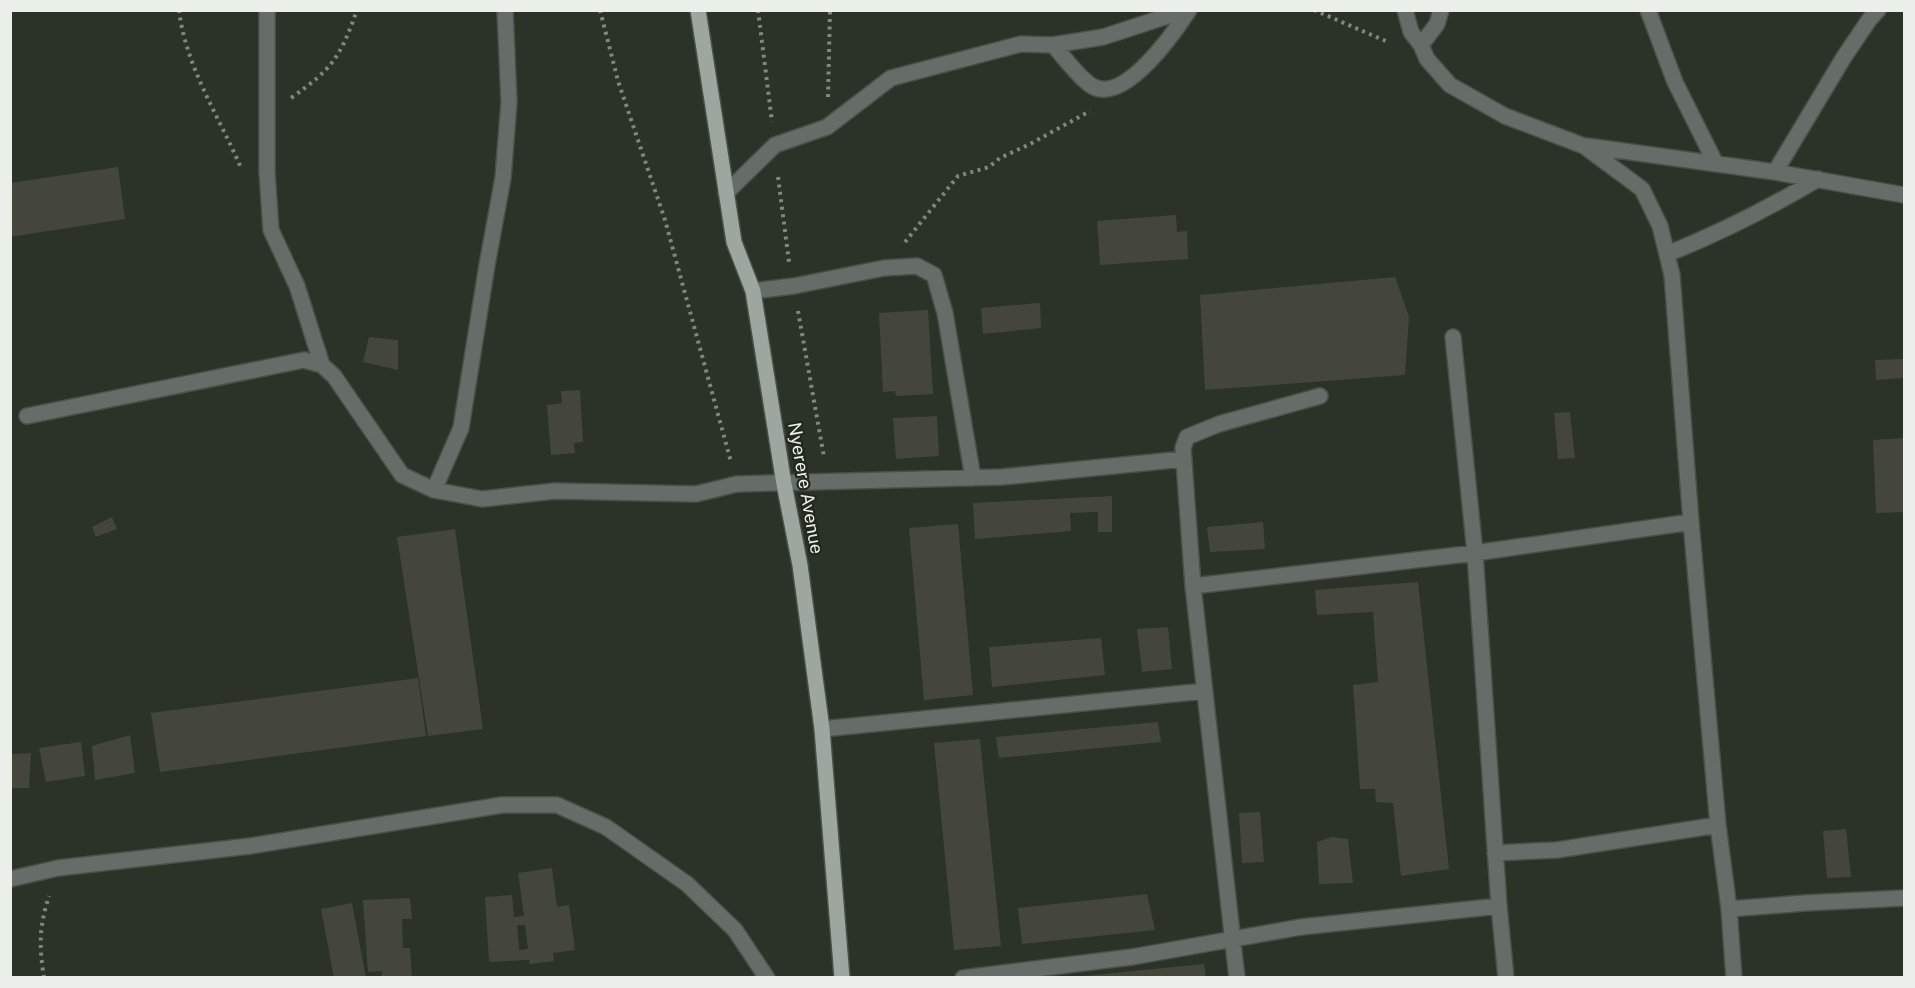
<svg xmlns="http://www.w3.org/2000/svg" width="1915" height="988" font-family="'Public Sans',sans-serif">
	<rect width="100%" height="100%" fill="#2b3228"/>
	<path fill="#44463b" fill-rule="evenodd" d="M118 167 125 219 10 237V183Z
		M1176 215 1177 232 1187 231 1188 259 1100 265 1097 221Z
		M1395 277 1409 317 1405 375 1205 390 1200 295Z
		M1040 303 1041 328 983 334 981 308Z
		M928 310 933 394 896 396 895 391 883 392 879 313Z
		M369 337 398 340V370L363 362Z
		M1904 359V378L1876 380 1875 360Z
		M580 390 583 442 574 443 575 453 551 455 547 405 562 403 561 391Z
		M1570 412 1575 458 1558 459 1554 413Z
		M937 416 939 456 896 459 893 418Z
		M1904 438V512L1876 513 1873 440Z
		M1112 496V532H1098V512L1070 513 1071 531 975 539 973 503Z
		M112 517 117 529 96 537 92 527Z
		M1263 522 1265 549 1210 552 1207 527Z
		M958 524 973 695 924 700 909 528Z
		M455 529 483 729 428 736 397 537Z
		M1418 582 1449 869 1401 876 1393 803 1376 802 1375 789H1360L1353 685 1378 682 1373 612 1317 615 1315 590Z
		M1168 627 1172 669 1142 672 1137 629Z
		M1101 638 1105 675 992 687 989 647Z
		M418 678 426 736 160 772 151 713Z
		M1158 722 1161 742 999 758 996 737Z
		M130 735 135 773 95 780 92 746Z
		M980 739 1001 946 954 950 934 743Z
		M81 742 85 776 46 782 39 748Z
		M31 753 29 788H10V754Z
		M1260 812 1264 862 1242 863 1239 813Z
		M1846 829 1851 877 1827 878 1823 831Z
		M1332 837 1348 839 1353 883 1319 884 1317 842Z
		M552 868 557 907 569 905 575 950 553 953 554 961 530 964 529 960 489 962 485 897 512 895 514 917 524 916 518 873ZM517 925H525L528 949 519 950Z
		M1147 894 1155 930 1022 944 1018 908Z
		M410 898 412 919H402L403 948H410L412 978H382V971L368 972 363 900Z
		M352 903 366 978H334L321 909Z
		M1204 964 1206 978H1084L1083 976Z"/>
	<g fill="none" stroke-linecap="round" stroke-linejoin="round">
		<g stroke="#4a5047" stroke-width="18">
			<path id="lane" d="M267 10V172L271 230 297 286 322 365
				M1405 10 1411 32 1421 45 1427 59 1450 85 1505 116 1584 146 1642 189 1660 226 1672 275 1691 522 1718 825 1729 909 1734 978
				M1648 10 1675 82 1716 164
				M1053 45 1103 37 1186 10
				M1421 45 1437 24 1441 10
				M1587 146 1775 172 1904 195
				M1775 172 1844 57 1869 20 1878 10
				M726 193 775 145 827 127 891 78 1021 44 1053 45C1064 57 1079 78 1092 86 1124 105 1174 33 1189 10
				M1667 254C1720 233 1769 208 1818 179
				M753 291 794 286 884 268 917 266 934 275 945 313 973 478
				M1453 337 1475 553 1499 906 1506 978
				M27 416 304 360 322 365 334 376 402 475 434 490 482 499 555 491 696 494 737 484 1002 477 1184 459
				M434 490 461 428 487 265 503 178 509 102 505 10
				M1193 586 1475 553 1691 522
				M822 729 1205 691
				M1495 853 1557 850 1718 825
				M10 879 58 868 250 846 502 805H557L606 827 687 884 735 930 767 978
				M1729 909 1805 903 1904 898
				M963 978 1132 957 1301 927 1499 906
				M1237 978 1193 586 1183 448 1187 437 1219 424 1320 396"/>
		</g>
		<g stroke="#4a5047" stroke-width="18">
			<path id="primary" d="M698 10 734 242 753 291 784 484 800 565 822 729 842 978"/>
		</g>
		<path stroke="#81877f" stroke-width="4" stroke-dasharray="3 4.5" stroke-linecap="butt" d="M179 10C186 68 219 116 241 168
			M600 10 618 81 665 220 731 462
			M758 10 772 122
			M1314 10 1388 42
			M828 97 830 10
			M291 98C332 69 340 58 357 10
			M778 177 789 262
			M905 242 958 176 989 167 1000 158 1030 144 1090 111
			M798 311 824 457
			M44 978C39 944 39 928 49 896"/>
		<use href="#lane" stroke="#666c68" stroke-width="15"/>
		<use href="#primary" stroke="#9da79f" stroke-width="15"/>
	</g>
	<g text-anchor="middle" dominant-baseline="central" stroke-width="4.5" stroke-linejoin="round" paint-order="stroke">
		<g font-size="18" fill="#ebefe9" stroke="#21281e">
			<text transform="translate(806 488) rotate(80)">Nyerere Avenue</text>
		</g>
	</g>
	<rect width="1915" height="988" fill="none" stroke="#ebefe9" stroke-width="24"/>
</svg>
